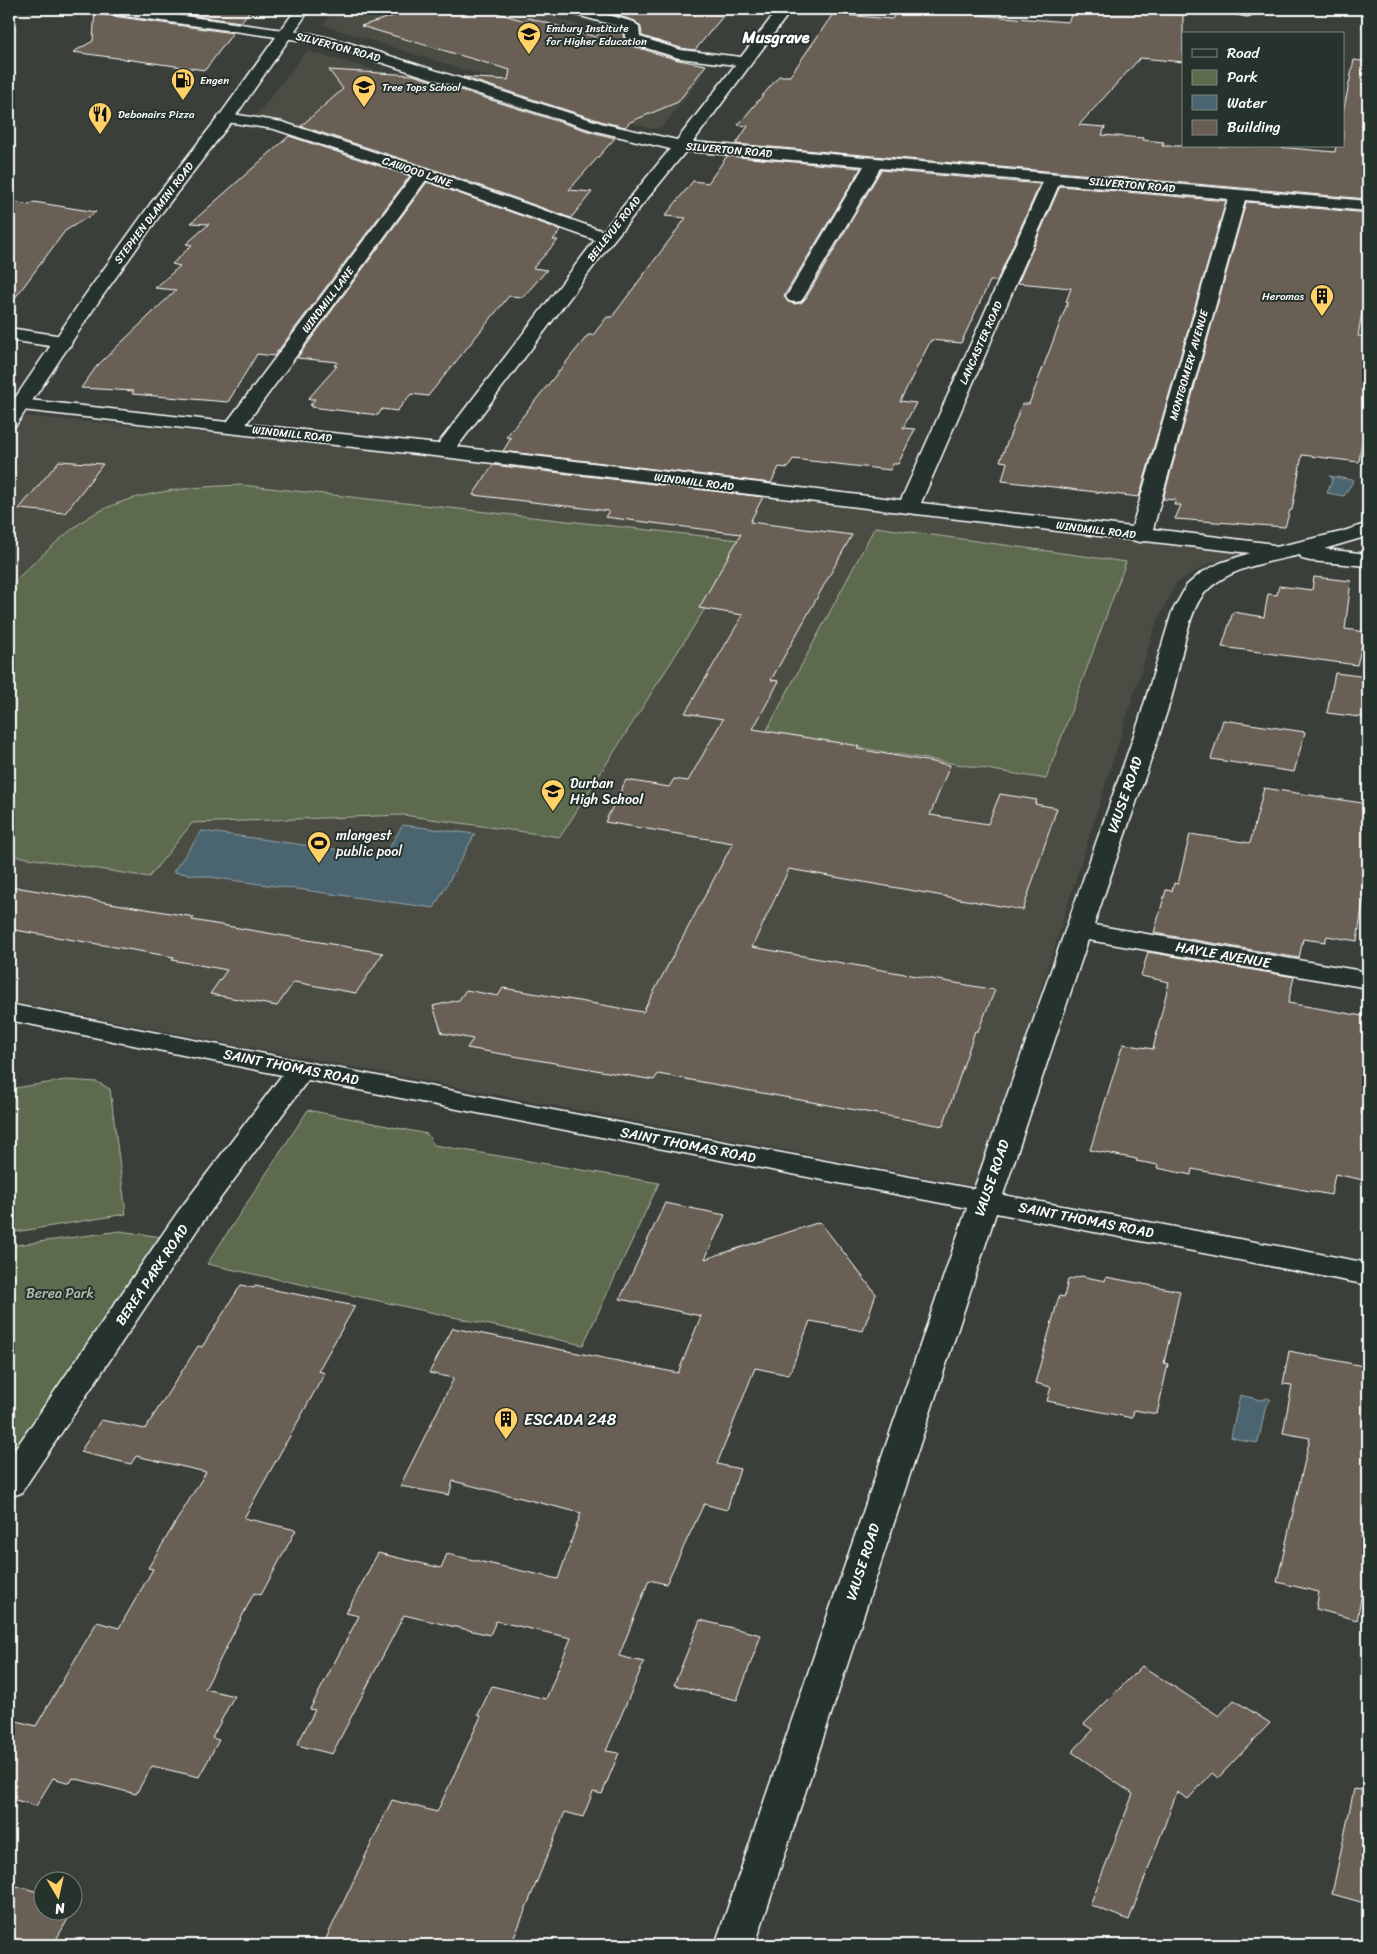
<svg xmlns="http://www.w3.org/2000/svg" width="1377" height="1954" font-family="Sriracha,sans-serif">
	<rect width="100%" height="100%" fill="#3a4039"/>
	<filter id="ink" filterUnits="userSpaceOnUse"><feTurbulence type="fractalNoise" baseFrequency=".02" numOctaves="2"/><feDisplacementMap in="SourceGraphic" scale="10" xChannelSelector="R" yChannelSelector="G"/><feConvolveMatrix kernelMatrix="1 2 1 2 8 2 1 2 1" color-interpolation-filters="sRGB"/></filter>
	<g filter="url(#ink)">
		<path fill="#4c4d45" d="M334 9H528L609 35 598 40 698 69 703 75 662 127 652 129 323 25Z
			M307 51 474 98 417 165 255 117Z
			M23 416 428 453 1263 552 1211 562 1176 583 1156 623 979 1187 9 1001V435Z"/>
		<path fill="#5d6b4d" stroke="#aeb5a6" d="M242 485 748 541 560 837 403 815 192 823 149 877 9 855V586C32 565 55 542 80 523 123 491 191 487 242 485Z
			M875 527 1126 562 1046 779 766 732Z
			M66 1080 97 1082 110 1089 126 1214 9 1233V1089Z
			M308 1110 427 1134 434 1145 659 1183 583 1345 207 1264Z
			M120 1231 162 1237 9 1456V1246Z"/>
		<path fill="#4b6570" stroke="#93a3a9" d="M1329 476 1354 480 1344 496 1327 493 1333 478Z
			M403 825 475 834 434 908 173 872 202 831 384 856Z
			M1240 1395 1261 1400 1268 1398 1271 1400 1266 1405 1258 1443 1244 1441 1231 1437Z"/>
		<path fill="#695e54" stroke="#fff" d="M95 9 100 14 105 15 233 33 205 70 73 52 93 41Z
			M146 9H251L241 22Z
			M416 9H482L522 20 529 18 596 37 607 25 622 29 624 38 629 45 678 60 706 65 678 102 630 122 625 127 604 122 463 77 508 80 510 70 361 26Z
			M622 9H729L695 50 681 48 642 36 641 27 635 21 616 15Z
			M898 9 1068 22 1074 9H1113L1183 14V62L1140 58 1079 125 1105 127 1102 135 1144 138 1143 140 1164 142 1162 146H1266L1335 152 1336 146H1343V113L1354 60 1368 62V199L736 144 748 126 738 125 779 76H790L833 14 892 19Z
			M329 70 413 75 591 132 615 138 569 190 592 192 571 218 430 168 301 126 343 89Z
			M289 136 410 176 274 356 257 354 228 402 132 394 134 391 81 388 97 366 176 290 155 288 180 266 172 264 192 245 186 244 209 224 191 223Z
			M727 156 861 168 784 296 788 302 795 304 801 303 806 298 881 170 1040 184 997 281H990L961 343 931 340 900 401 916 403 903 428 915 429 898 464H893L890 470 793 459 788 468 779 467 771 483 503 451 511 438 506 437 588 335H593L607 317H612L686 218 665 216 693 181 708 183Z
			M427 182 561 230 553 240H558L533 268 547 270 523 297 509 296 428 396 411 394 397 411 382 409 378 415 311 407 313 405H310L315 399H308L337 366H334L337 362 297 358Z
			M1060 186 1226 201 1139 497 1002 481 1007 462 1000 461 1022 404H1029L1068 302H1066L1071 288 1018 283Z
			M9 201 29 205 34 202 96 212 65 231 9 306Z
			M1246 202 1368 213V276L1358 336 1368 337V397L1359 462 1302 455 1292 510H1290L1285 527 1175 519 1181 505H1174L1176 500 1163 499Z
			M59 461 103 464 65 513 19 509Z
			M493 465 763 497 750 522 852 535 771 680 779 681 753 729 859 746 857 749 950 765 930 815 988 824 1000 794 1037 800 1035 804 1057 808 1023 910 789 869 752 947 995 990 978 1031H975L943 1126 658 1074 654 1080 467 1048 473 1039 442 1033 433 1006 459 1000 466 990 498 996 503 988 643 1012 733 843 605 822 626 780 669 787 674 779 688 781 723 719 685 713 743 615 699 608 741 534 605 517 609 511 473 495Z
			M1314 577 1351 581 1345 629 1365 632 1357 665 1222 647 1233 612 1264 617 1268 594 1277 595 1279 586 1312 590Z
			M1335 673 1368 677V718L1327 713Z
			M1223 720 1305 732 1294 772 1211 759Z
			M1264 788 1368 804V870L1357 941 1327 936 1325 942 1303 939 1299 958 1154 933 1166 890 1172 891 1174 883 1178 884 1190 834 1250 843Z
			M9 886 194 917 192 920 383 953 356 993 294 982 277 1006 210 994 227 970 172 960 174 957 9 929Z
			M1148 952 1294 977 1288 1003 1368 1017V1067L1361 1114 1368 1116V1181L1335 1174 1331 1195 1192 1169 1191 1175 1157 1168 1158 1165 1136 1161 1137 1159 1090 1150 1123 1044 1153 1049 1169 982 1141 976Z
			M665 1203 725 1215 705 1259 820 1222 876 1294 863 1331 810 1321 789 1375 755 1368 717 1464 740 1469 727 1510 704 1504 666 1584 649 1580 619 1656 644 1662 606 1751 619 1753 602 1794 593 1792 583 1817 565 1812 511 1945H323L392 1800 437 1812 481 1716 478 1715 492 1686 546 1699 571 1638 496 1621 490 1635 404 1615 332 1754 297 1745 315 1710 310 1709 359 1616 346 1613 378 1553 441 1568 447 1554 558 1579 581 1513 453 1481 449 1495 400 1486 454 1378 429 1373 453 1328 678 1373 701 1316 620 1299Z
			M1081 1276 1105 1281 1106 1277 1180 1291 1164 1363 1168 1364 1157 1414 1134 1410 1132 1418 1047 1401 1051 1387 1035 1383 1059 1296 1064 1297 1068 1280Z
			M241 1285 254 1288 255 1286 355 1306 318 1371 325 1373 244 1518 296 1530 261 1595 254 1593 205 1689 234 1696 212 1738 219 1740 199 1777 152 1766 136 1794 73 1778 70 1783 53 1778 36 1806 9 1798V1719L36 1726 97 1622 119 1628 153 1569 148 1568 206 1472 136 1456 131 1464 80 1452 101 1420 145 1429 198 1346 202 1347Z
			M1289 1351 1368 1367V1561L1357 1620 1316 1609 1319 1592 1277 1582 1310 1438 1283 1433 1292 1385 1283 1384Z
			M700 1620 761 1635 737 1700 674 1685Z
			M1142 1666 1219 1716 1234 1700 1270 1723 1218 1778 1212 1773 1188 1799 1177 1792 1129 1920 1090 1905 1133 1794 1072 1752 1093 1730 1084 1724Z
			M1354 1789 1368 1791V1904L1332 1894Z
			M9 1884 42 1893V1912H72L53 1945H9Z"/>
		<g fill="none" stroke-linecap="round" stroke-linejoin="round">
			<g stroke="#fff" stroke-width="3">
				<path id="street" d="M98 9H134L312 34 346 42 604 124 677 140 735 65 679 58 630 43 625 37 624 28 566 12 564 9H586L634 22 639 27 640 37 681 50 741 57 778 9H792L693 142 1368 201V211L1245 200 1153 529 1267 543 1276 547 1341 532 1368 523V536L1324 549 1368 554V566L1310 561 1302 559 1300 555C1268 562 1225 568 1203 595 1187 614 1179 672 1171 699 1147 775 1119 849 1094 925L1368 972V988L1088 940 1003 1195 1368 1263V1285L996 1213 755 1945H715L967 1208 308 1080 199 1227 21 1493 9 1497V1458L177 1213 282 1075 9 1020V1004L515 1103 974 1189 1139 721 1172 612 1187 585 1201 573 1220 563 1250 553 1145 541 1140 542 1132 540 443 457 13 409 10 405 13 401 20 399 227 422 413 175 274 129 220 121 218 118 220 115 226 113 282 122 429 170 603 231 670 149 592 130 336 48 312 42 105 13 100 12ZM686 151 864 166 786 297 789 301 795 302 801 301 804 297 880 168 1043 182 901 500 457 447 612 242ZM426 180 595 240 438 444 246 424ZM1059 184 1228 199 1132 527 921 503Z
					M1223 9H1251L1254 12 1252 15 1247 16 1225 12Z
					M9 328 63 336 70 338 72 342 70 346 63 348 9 340Z"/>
			</g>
			<g stroke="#fff" stroke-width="3">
				<path id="secondary" d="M296 9H310L232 121 163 211 97 304 16 425 9 427V407L83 298 151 203 220 115Z"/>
			</g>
			<use href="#street" fill="#26332d" fill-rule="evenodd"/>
			<use href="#secondary" fill="#26332d" fill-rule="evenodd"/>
		</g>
	</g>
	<defs>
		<g id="university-pin" transform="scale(1.25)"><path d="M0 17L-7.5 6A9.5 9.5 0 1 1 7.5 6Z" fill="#ffd166" stroke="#26332d"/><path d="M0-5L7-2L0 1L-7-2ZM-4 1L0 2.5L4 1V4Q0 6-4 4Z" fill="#111"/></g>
		<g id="fuel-pin" transform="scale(1.25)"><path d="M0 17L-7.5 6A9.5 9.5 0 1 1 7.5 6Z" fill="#ffd166" stroke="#26332d"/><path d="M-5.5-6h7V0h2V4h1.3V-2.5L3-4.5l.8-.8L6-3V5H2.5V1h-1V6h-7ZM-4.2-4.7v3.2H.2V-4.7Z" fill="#111"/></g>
		<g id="school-pin" transform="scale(1.25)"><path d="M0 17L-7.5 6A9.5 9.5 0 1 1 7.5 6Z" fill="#ffd166" stroke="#26332d"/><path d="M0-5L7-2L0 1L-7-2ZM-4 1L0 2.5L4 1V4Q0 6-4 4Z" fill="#111"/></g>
		<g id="restaurant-pin" transform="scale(1.25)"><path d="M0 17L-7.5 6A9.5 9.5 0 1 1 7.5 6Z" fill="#ffd166" stroke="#26332d"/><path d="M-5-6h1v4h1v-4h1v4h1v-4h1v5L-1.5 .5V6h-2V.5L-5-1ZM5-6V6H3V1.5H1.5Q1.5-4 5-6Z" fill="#111"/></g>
		<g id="building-pin" transform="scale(1.25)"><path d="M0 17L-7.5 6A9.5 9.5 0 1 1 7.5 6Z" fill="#ffd166" stroke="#26332d"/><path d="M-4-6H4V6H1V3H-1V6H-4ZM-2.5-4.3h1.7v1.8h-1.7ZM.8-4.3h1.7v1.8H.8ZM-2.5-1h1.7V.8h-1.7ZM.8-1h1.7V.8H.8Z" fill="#111"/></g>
		<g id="stadium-pin" transform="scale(1.25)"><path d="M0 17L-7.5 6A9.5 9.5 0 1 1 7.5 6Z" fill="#ffd166" stroke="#26332d"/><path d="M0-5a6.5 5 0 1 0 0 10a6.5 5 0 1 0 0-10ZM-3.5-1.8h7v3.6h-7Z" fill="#111"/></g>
	</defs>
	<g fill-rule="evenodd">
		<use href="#university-pin" x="529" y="34"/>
		<use href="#fuel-pin" x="183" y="80"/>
		<use href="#school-pin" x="364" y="87"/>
		<use href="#restaurant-pin" x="100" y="114"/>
		<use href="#building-pin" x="1322" y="296"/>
		<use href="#school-pin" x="553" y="791"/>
		<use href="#stadium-pin" x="319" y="843"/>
		<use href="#building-pin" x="506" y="1419"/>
	</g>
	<g text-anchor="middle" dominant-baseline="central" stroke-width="4" stroke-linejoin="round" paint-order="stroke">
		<g font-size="11" fill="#fff" stroke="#26332d" text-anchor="start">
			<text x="546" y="28">Embury Institute<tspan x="546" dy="13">for Higher Education</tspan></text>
			<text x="200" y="80">Engen</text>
			<text x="382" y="87">Tree Tops School</text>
			<text x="118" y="114">Debonairs Pizza</text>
			<text x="1304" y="296" text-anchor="end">Heromas</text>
		</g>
		<g font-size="11" fill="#fff" stroke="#26332d">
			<text transform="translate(338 47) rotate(15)">SILVERTON ROAD</text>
			<text transform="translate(729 150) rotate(5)">SILVERTON ROAD</text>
			<text transform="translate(417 172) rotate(19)">CAWOOD LANE</text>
			<text transform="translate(1132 185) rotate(5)">SILVERTON ROAD</text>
			<text transform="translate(154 213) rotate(-53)">STEPHEN DLAMINI ROAD</text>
			<text transform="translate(614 229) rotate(-52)">BELLEVUE ROAD</text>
			<text transform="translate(328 300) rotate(-53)">WINDMILL LANE</text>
			<text transform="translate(981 343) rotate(-66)">LANCASTER ROAD</text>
			<text transform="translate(1189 365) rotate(-74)">MONTGOMERY AVENUE</text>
			<text transform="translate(292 434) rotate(6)">WINDMILL ROAD</text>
			<text transform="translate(694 482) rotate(7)">WINDMILL ROAD</text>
			<text transform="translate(1096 530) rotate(7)">WINDMILL ROAD</text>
		</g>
		<g font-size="14" fill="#fff" stroke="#26332d" text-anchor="start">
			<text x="570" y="783">Durban<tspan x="570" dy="16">High School</tspan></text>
			<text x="336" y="835">mlangest<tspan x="336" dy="16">public pool</tspan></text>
		</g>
		<g font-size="14" fill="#fff" stroke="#26332d">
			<text transform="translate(1125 795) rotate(-71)">VAUSE ROAD</text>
			<text transform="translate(1223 955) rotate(10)">HAYLE AVENUE</text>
			<text transform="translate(291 1067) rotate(11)">SAINT THOMAS ROAD</text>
			<text transform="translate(688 1145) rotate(11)">SAINT THOMAS ROAD</text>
			<text transform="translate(992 1178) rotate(-71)">VAUSE ROAD</text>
			<text transform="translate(1086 1220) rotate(11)">SAINT THOMAS ROAD</text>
			<text transform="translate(152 1275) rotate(-56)">BEREA PARK ROAD</text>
			<text transform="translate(863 1562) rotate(-72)">VAUSE ROAD</text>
		</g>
		<g font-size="14" fill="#b6bcaf" stroke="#26332d">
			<text x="60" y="1293">Berea Park</text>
		</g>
		<g font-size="16" font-weight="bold" fill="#fff" stroke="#26332d">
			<text x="776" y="37">Musgrave</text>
		</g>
		<g font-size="16" fill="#fff" stroke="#26332d" text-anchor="start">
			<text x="524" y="1419">ESCADA 248</text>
		</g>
	</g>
	<rect width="1377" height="1954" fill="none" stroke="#26332d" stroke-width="30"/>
	<rect x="15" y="15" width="1347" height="1924" fill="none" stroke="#fff" stroke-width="2" filter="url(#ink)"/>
	<rect x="1182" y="32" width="162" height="115" fill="#26332d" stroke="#7d8581"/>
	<rect x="1192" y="49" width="25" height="8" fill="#26332d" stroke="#7d8581"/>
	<text x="1227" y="58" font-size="15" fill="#ffffff">Road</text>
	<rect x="1192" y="70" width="25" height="15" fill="#5d6b4d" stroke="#7d8581"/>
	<text x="1227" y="82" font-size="15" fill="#ffffff">Park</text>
	<rect x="1192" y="95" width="25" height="15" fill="#4b6570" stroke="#7d8581"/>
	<text x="1227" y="108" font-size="15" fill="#ffffff">Water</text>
	<rect x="1192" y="120" width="25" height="15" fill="#695e54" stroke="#7d8581"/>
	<text x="1227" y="132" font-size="15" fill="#ffffff">Building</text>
	<g transform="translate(58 1896) rotate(171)"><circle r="24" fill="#26332d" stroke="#7d8581"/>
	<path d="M0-4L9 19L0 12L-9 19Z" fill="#ffd166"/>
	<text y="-8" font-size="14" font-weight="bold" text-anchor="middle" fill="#ffffff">N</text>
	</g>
</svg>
